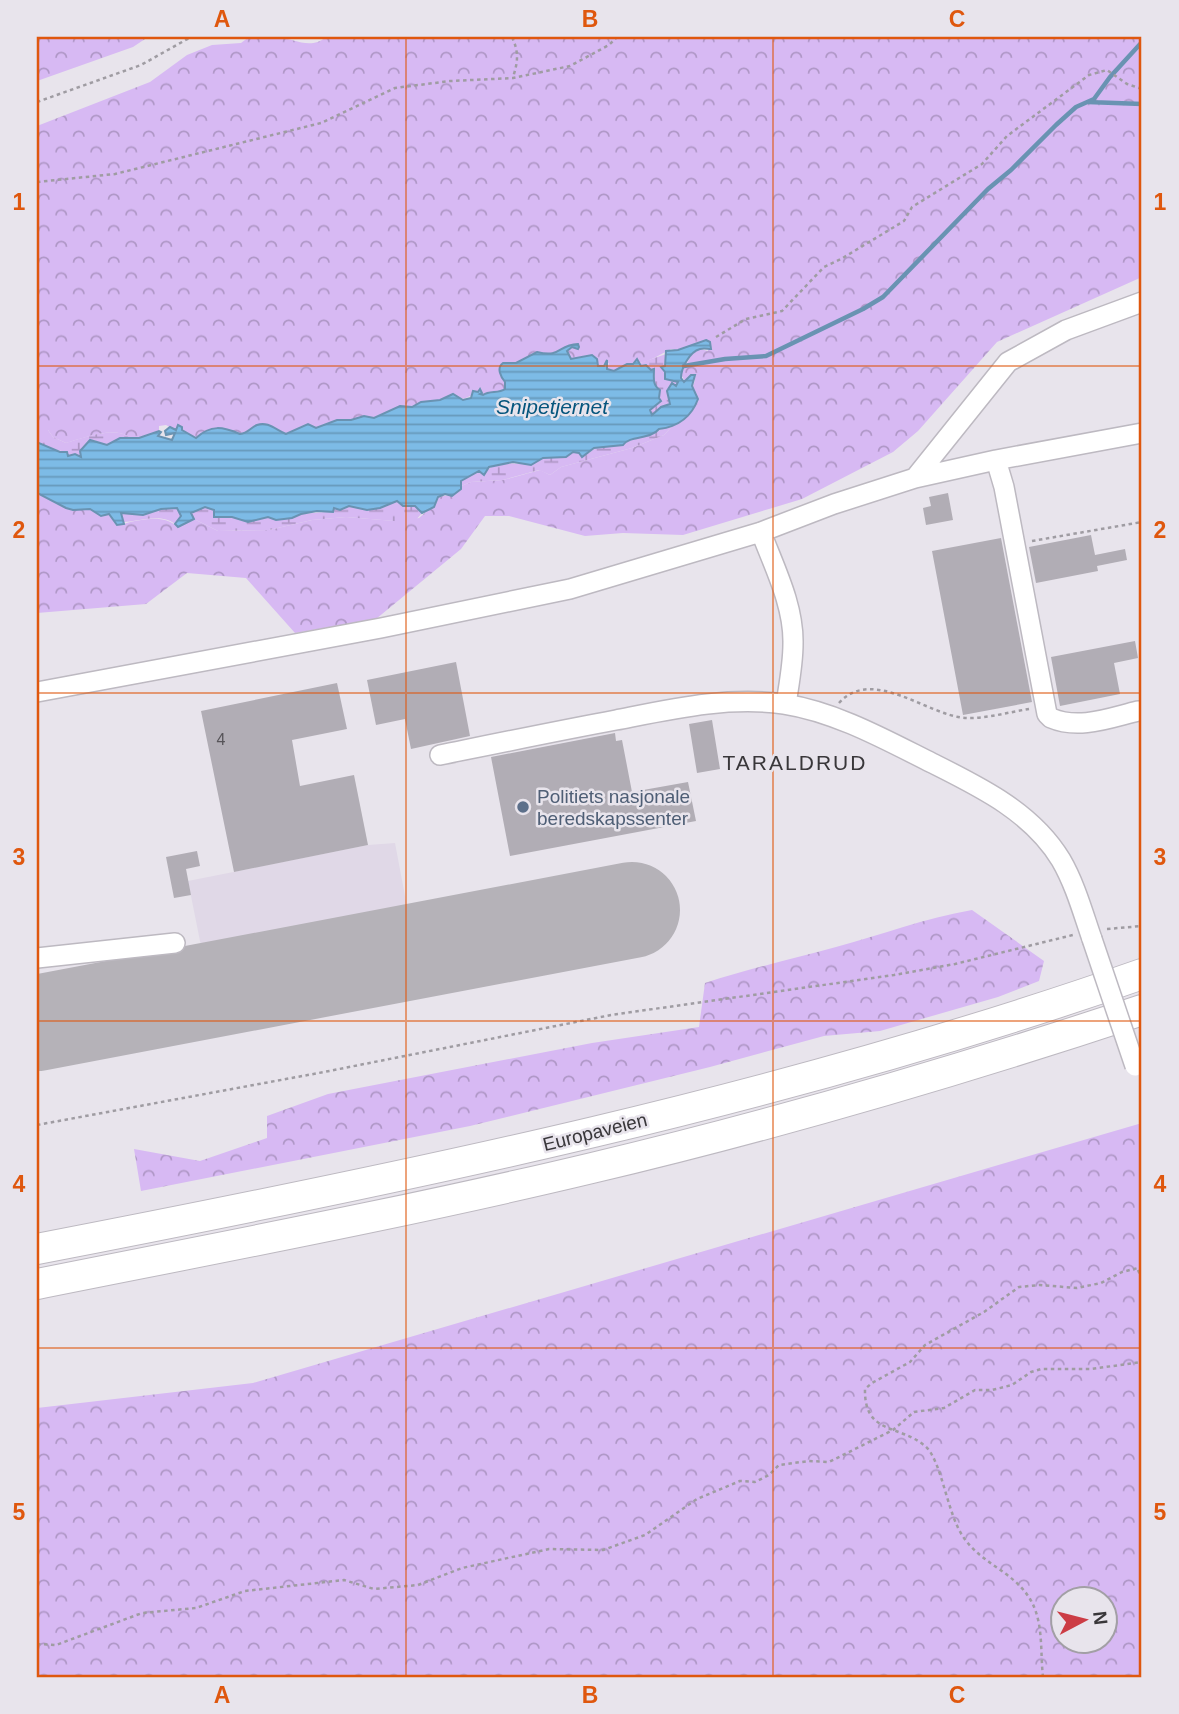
<svg xmlns="http://www.w3.org/2000/svg" width="1179" height="1714" font-family="Arial,sans-serif">
	<defs>
		<pattern id="forest-crowns" width="20" height="18" patternUnits="userSpaceOnUse" patternTransform="scale(1.75)"><rect width="20" height="18" fill="#d7b9f3"/><path d="M2 6a3 3 0 1 1 6 0M12 15a3 3 0 1 1 6 0" fill="none" stroke="#af97c6"/></pattern>
		<pattern id="wetland-marsh" width="20" height="14" patternUnits="userSpaceOnUse" patternTransform="scale(1.75)"><rect width="20" height="14" fill="#d7b9f3"/><path d="M1 5h8M5 5V1M11 12h8M15 12V8" fill="none" stroke="#af97c6"/></pattern>
		<pattern id="water-rules" width="6" height="5" patternUnits="userSpaceOnUse" patternTransform="scale(1.75)"><rect width="6" height="5" fill="#7dbbe6"/><path d="M0 2.5h6" fill="none" stroke="#6799bb"/></pattern>
	</defs>
	<rect width="100%" height="100%" fill="#e8e4ec"/>
	<path fill="#e0d8e7" d="M395 843 408 912 202 951 188 881 368 845Z"/>
	<path fill="url(#forest-crowns)" fill-rule="evenodd" d="M37 37H148L133 47 37 81Z
		M249 37C258 37 268 36 278 37 294 39 311 50 326 37H1142V277L997 342 918 431 893 452 802 499 683 535 623 533 585 536 509 516H485L461 549 376 619 295 633 246 578 187 573 146 604 37 613V493L59 505 90 509 103 515 109 514 117 525C136 521 162 512 178 527L194 519 218 531 269 530 312 520 346 517 395 521 419 518 436 503 438 497 455 494 461 486 471 482 503 480 540 470 550 475 561 467 632 448 664 435 698 399 696 393 692 389 695 380 685 382 681 374 692 354 700 349 708 351 706 340 678 350 671 349C661 354 651 361 639 363L637 359 633 364H627L614 371 607 369 609 363 598 366 597 359 592 355 571 359 567 352 572 347 578 349 579 346 566 347 550 355 525 358 516 363 506 362 500 368C500 377 506 381 505 390 497 394 489 391 482 395L477 392C464 399 466 401 450 395L440 400 421 402 412 407 400 406 374 418 364 416 350 420H337L316 428 308 424 287 434C275 432 269 420 255 426 249 429 247 433 240 434 223 428 211 424 196 438L181 430 182 428 176 427 175 430 166 425 159 426V431C150 436 141 437 130 438 116 425 81 439 66 443L53 437 48 430H37V126L150 82 187 55 212 45 241 43Z
		M972 910 1044 961 1039 981 998 997 880 1031 824 1036 710 1067 470 1126 141 1191 134 1149 200 1161 267 1138V1116L328 1094 592 1043 699 1027 705 983C748 969 792 959 836 947 881 935 925 918 972 910Z
		M1142 1123V1677H37V1408L253 1383ZM1064 1598H1106V1640H1064Z"/>
	<path fill="url(#wetland-marsh)" d="M666 354 664 366H661L666 374 665 378 679 382 675 386 672 383 667 392 670 404 661 407 651 415 650 410 661 401 659 398 660 390 655 385 652 369 651 370 647 365 643 367 640 363Z
		M672 423 674 424 664 435 632 448 561 467 550 475 539 470 503 480 471 482 461 486 460 484 461 481 479 471 484 475C493 459 510 464 525 464 533 464 539 458 546 458 557 458 565 459 573 452L589 453C598 444 612 446 623 445 629 438 641 438 651 434 658 432 665 427 672 423Z
		M45 429 48 430 53 437 66 443C80 439 117 425 130 438H120L107 445 93 440 81 457 77 454 68 457 66 452 44 447 40 443 37 444V430Z
		M397 501 415 506 422 513 416 520 406 522 346 517 312 520 269 530 218 531 194 519 191 514C196 508 206 505 214 510L213 515 232 517 242 521 268 517 276 520 292 518 301 514 325 512 333 508 344 509 349 506 359 507 367 510 380 508Z
		M177 508 181 516 175 524C161 513 141 521 124 522L120 514 122 512 143 515 161 509Z"/>
	<path fill="url(#water-rules)" stroke="#6993b2" stroke-width="2" d="M706 340 710 342 711 349C708 349 704 348 700 349 689 352 681 369 681 378L684 382 691 375H695L692 386 698 399C691 418 676 427 659 429 650 440 630 435 623 445L594 448 582 457 579 453 573 452 566 457 543 458 531 465 513 462 489 467 484 475 479 471 461 481V489L452 496 445 494 438 497 434 507 422 513 415 506H403L397 501 380 508 367 510 349 506 340 510 334 508 333 512 317 511 301 514 292 518 276 520 268 517 248 522 232 517H214V510L205 507 191 513 194 519 178 527 175 524 181 516 177 508 161 509 143 515 121 513 124 524 117 525 109 514 101 516 90 509 73 510 66 508 37 493V444L39 443 60 452H67L68 456 75 454 81 457 80 451 90 440 107 445 120 438H139L159 431 161 432 158 436 172 440 175 433 166 435 165 431 170 427 176 430 178 425 182 427V430L196 438C211 424 223 427 240 434 248 433 250 428 257 425 268 421 276 430 286 434L308 424 316 428 337 420H351L364 416 374 418 400 406 412 407 421 402 440 400 453 394 463 400 471 398 473 391 478 392 480 389 482 393 480 394 483 395C490 390 498 394 505 389V382C501 377 496 368 503 363H516L537 352C562 358 557 345 578 344L579 347 578 349 572 347 567 351 571 359 592 355 597 359 598 366H604L607 360V369L614 371 627 364H633L637 359 641 366 646 365 651 370 654 369C654 377 652 385 660 390L659 398 661 401 650 410 652 415 661 407 670 404 667 391 672 383 676 386 678 382 665 379V372L661 367 665 366 666 351 678 350Z"/>
	<g fill="none" stroke-linecap="round" stroke-linejoin="round">
		<path stroke="#6993b2" stroke-width="4.5" d="M1088 102 1142 104
			M684 366 725 359 766 356 863 309 883 297 988 189 1011 170 1056 125 1076 107 1094 99 1110 77 1142 42"/>
		<path stroke="#b5b2b8" stroke-width="96" d="M37 1023 632 910"/>
	</g>
	<path fill="#b1adb5" d="M948 493 953 520 926 525 923 508 931 506 929 497Z
		M1091 535 1095 555 1125 549 1127 560 1097 566 1098 571 1036 583 1029 547Z
		M1001 538 1032 702 963 715 932 551Z
		M1135 641 1138 658 1114 663 1120 694 1060 706 1051 657Z
		M456 662 470 736 411 749 405 719 376 725 367 680Z
		M337 683 347 729 292 740 300 786 354 775 368 845 234 872 201 711Z
		M712 720 720 769 697 773 689 724Z
		M615 733 616 741 622 740 632 792 688 782 696 821 510 856 491 757Z
		M197 851 200 866 186 869 191 895 174 898 166 857Z"/>
	<g fill="none" stroke-linecap="round" stroke-linejoin="round">
		<g stroke="#bdb9c1" stroke-width="22">
			<path id="minor" d="M996 460 1004 487 1047 714 1051 718C1079 730 1109 718 1138 711
				M915 478 1008 362 1066 330 1142 302
				M761 532C774 567 794 605 793 644 793 664 789 684 786 704
				M37 692 381 628 570 589 761 532 834 504 915 478 996 460 1142 433
				M440 755C499 743 557 731 616 720 672 709 728 696 784 704 836 712 886 740 932 763 980 787 1032 812 1061 860 1075 884 1083 913 1092 939
				M37 958 175 943"/>
		</g>
		<g stroke="#bdb9c1" stroke-width="32">
			<path id="highway" d="M37 1249C410 1177 783 1100 1142 974
				M37 1284C222 1247 408 1212 592 1168 778 1124 961 1070 1142 1010"/>
		</g>
		<path stroke="#9f9ca2" stroke-width="2.5" stroke-dasharray="3.5 3.5" stroke-linecap="butt" d="M512 37C519 52 518 62 513 77
			M37 102 141 65 191 37
			M37 182 115 174 321 123 395 88 450 81 513 78 570 66 609 45 617 37
			M716 337 746 319 782 311 824 267 841 259 904 221 912 207 982 164 1007 136 1089 75 1107 70 1127 84 1142 89
			M1032 541 1142 522
			M839 703C872 666 927 715 965 718 986 719 1009 712 1029 709
			M1107 929 1142 926
			M37 1125 324 1072 611 1015 894 975 955 964 1073 935
			M1138 1270 1142 1279
			M37 1644 56 1645 142 1613 196 1608 245 1591 344 1580 374 1589 418 1585 462 1568 549 1549 603 1550 645 1535 697 1499 740 1481 755 1482 769 1475 779 1465 809 1461 829 1462 893 1430 914 1412 944 1408 975 1390H992L1012 1385 1031 1372 1041 1369H1091L1142 1362
			M1043 1677C1040 1652 1044 1622 1030 1599 1014 1572 982 1564 964 1538 947 1515 942 1460 925 1446 899 1424 864 1435 865 1389L872 1383 910 1362 925 1345 984 1312 1019 1287 1040 1285 1077 1288 1101 1283 1122 1272 1142 1267"/>
		<use href="#minor" stroke="#fff" stroke-width="19"/>
		<use href="#highway" stroke="#fff" stroke-width="30"/>
		<g stroke="#bdb9c1" stroke-width="22" stroke-linecap="butt">
			<path id="minor-bridge" d="M1092 939 1135 1066"/>
		</g>
		<use href="#minor-bridge" stroke="#fff" stroke-width="19"/>
	</g>
	<path fill="none" stroke="#df570e" stroke-width="2" stroke-opacity="0.55" d="M406 37V1677M773 37V1677M37 366H1142M37 693H1142M37 1021H1142M37 1348H1142"/>
	<circle fill="#5c6f8a" stroke="#e8e4ec" stroke-width="2.5" cx="523" cy="807" r="7"/>
	<g text-anchor="middle" dominant-baseline="central" stroke-width="5" stroke-linejoin="round" paint-order="stroke">
		<g font-size="16" fill="#575459">
			<text x="221" y="739">4</text>
		</g>
		<g font-size="19" fill="#4e5e75" stroke="#e8e4ec" text-anchor="start">
			<text x="537" y="796">Politiets nasjonale<tspan x="537" dy="22">beredskapssenter</tspan></text>
		</g>
		<g font-size="19" fill="#39373a" stroke="#e8e4ec">
			<text transform="translate(595 1132) rotate(-14)">Europaveien</text>
		</g>
		<g font-size="21" font-style="italic" fill="#05557d" stroke="#e8e4ec">
			<text x="552" y="406">Snipetjernet</text>
		</g>
		<g font-size="21" letter-spacing="2" fill="#39373a" stroke="#e8e4ec">
			<text x="795" y="762">TARALDRUD</text>
		</g>
	</g>
	<rect width="1179" height="1714" fill="none" stroke="#e8e4ec" stroke-width="77"/>
	<g transform="translate(1084 1620) rotate(83)"><circle r="33" fill="#e8e4ec" stroke="#a29fa5" stroke-width="2"/>
	<path d="M0-5L12 26L0 18L-12 26Z" fill="#cc3c45"/>
	<text y="-10" font-size="19" font-weight="bold" text-anchor="middle" fill="#39373a">N</text>
	</g>
	<rect x="38" y="38" width="1102" height="1638" fill="none" stroke="#df570e" stroke-width="2.5"/>
	<g font-size="23" text-anchor="middle" font-weight="bold" fill="#df570e">
		<text x="222" y="27">A</text>
		<text x="590" y="27">B</text>
		<text x="957" y="27">C</text>
		<text x="19" y="210">1</text>
		<text x="1160" y="210">1</text>
		<text x="19" y="538">2</text>
		<text x="1160" y="538">2</text>
		<text x="19" y="865">3</text>
		<text x="1160" y="865">3</text>
		<text x="19" y="1192">4</text>
		<text x="1160" y="1192">4</text>
		<text x="19" y="1520">5</text>
		<text x="1160" y="1520">5</text>
		<text x="222" y="1703">A</text>
		<text x="590" y="1703">B</text>
		<text x="957" y="1703">C</text>
	</g>
</svg>
